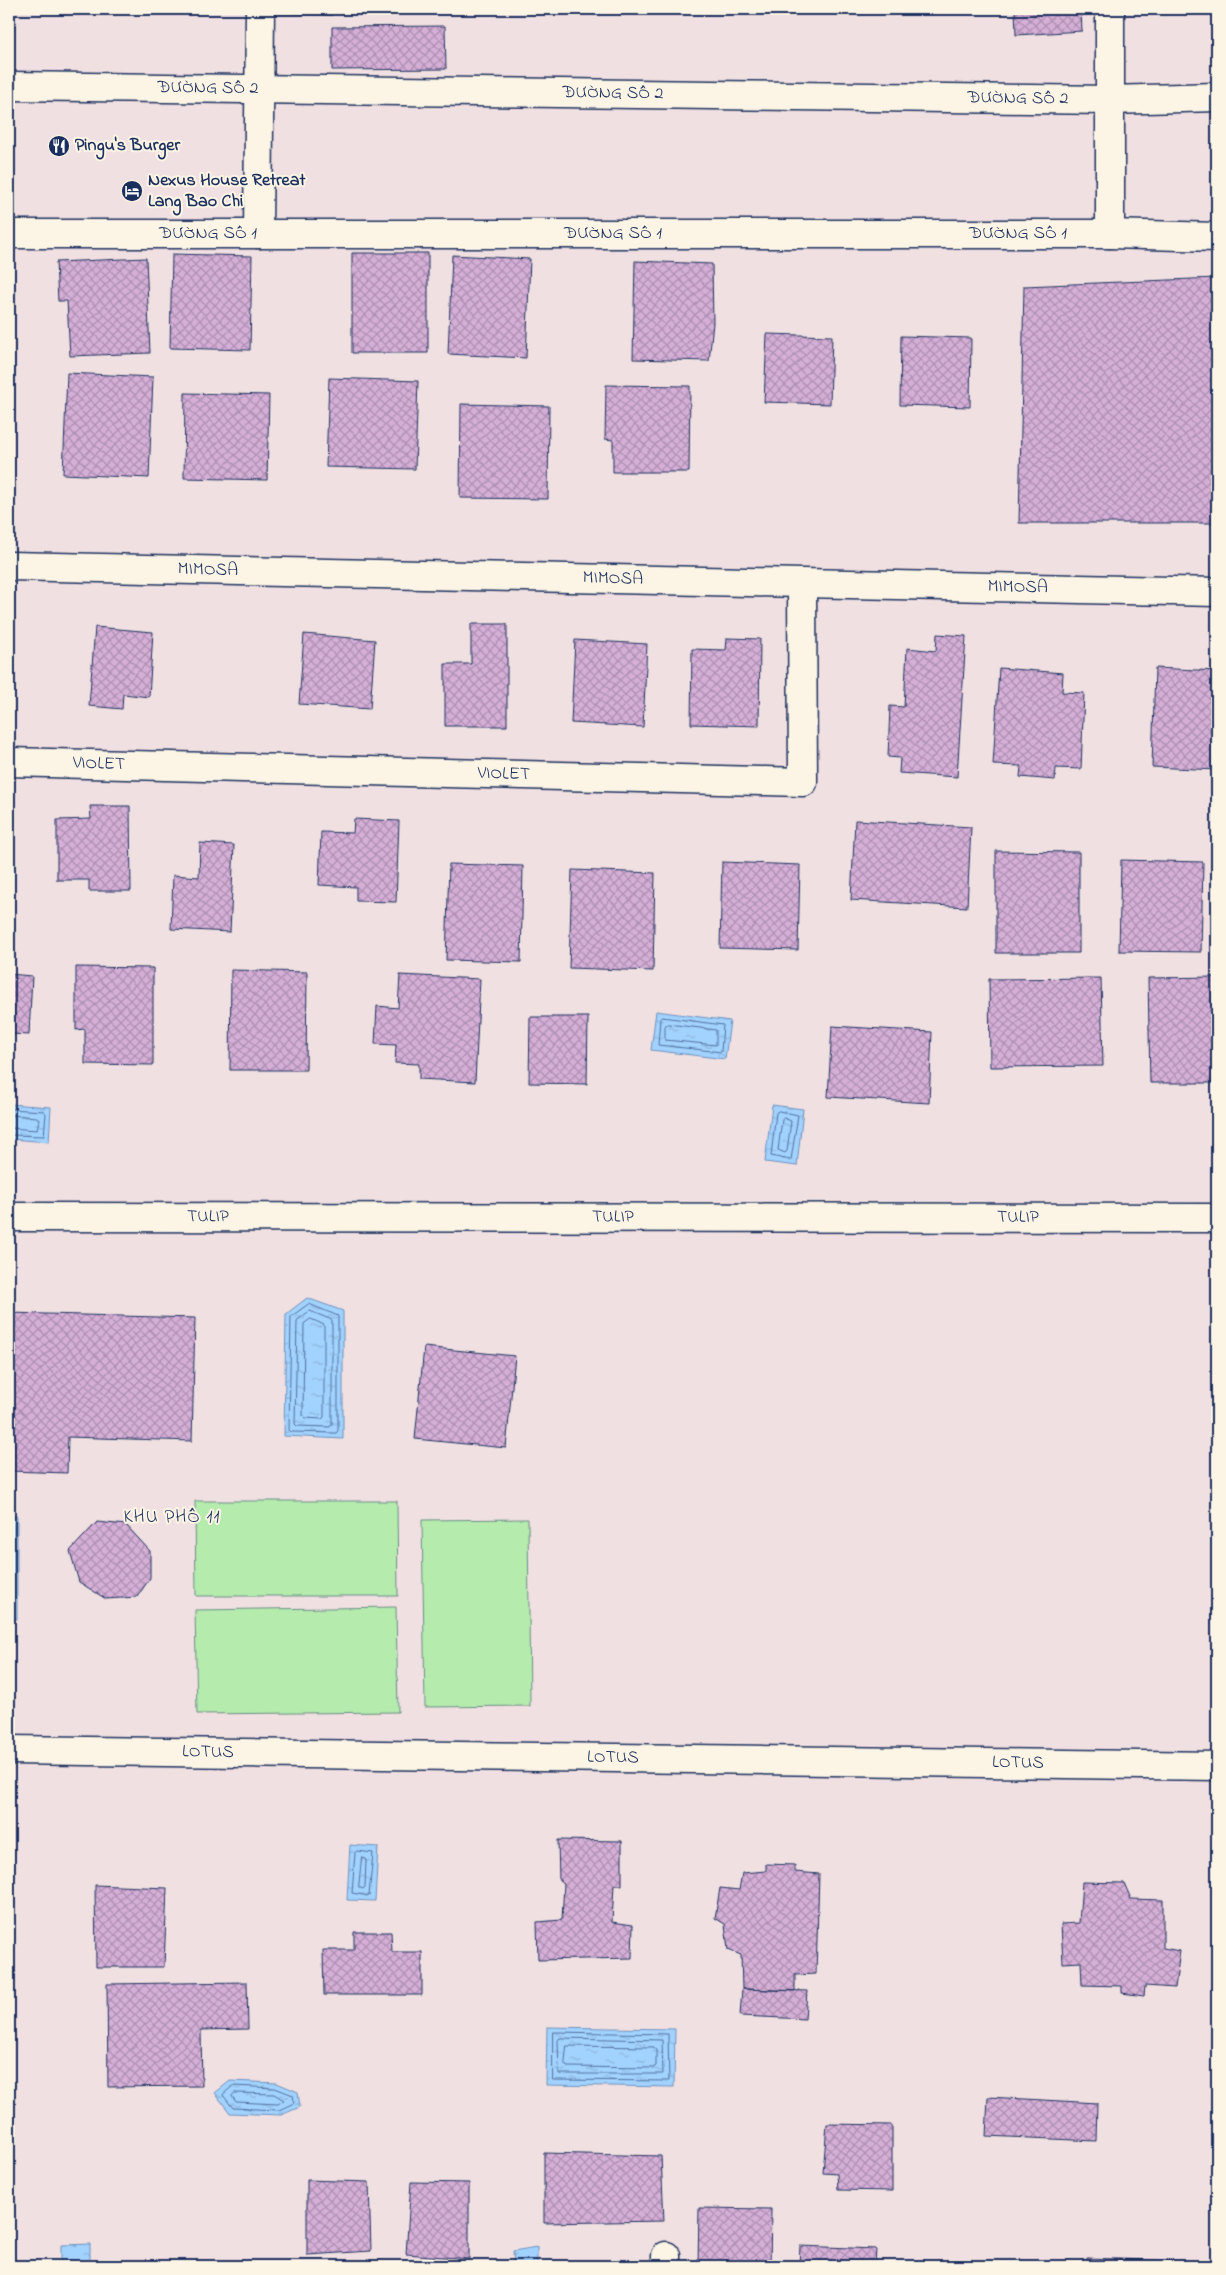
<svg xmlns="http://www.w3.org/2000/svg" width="1226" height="2275" font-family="'Indie Flower',sans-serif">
	<defs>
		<pattern id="water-ripples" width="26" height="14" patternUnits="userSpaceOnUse" patternTransform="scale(1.25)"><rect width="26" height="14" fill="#a2d2fe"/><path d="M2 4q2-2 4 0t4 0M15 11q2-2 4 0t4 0" fill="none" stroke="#8bb5dc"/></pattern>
		<pattern id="building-cross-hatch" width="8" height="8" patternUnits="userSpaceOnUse" patternTransform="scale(1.25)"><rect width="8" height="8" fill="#d6afd7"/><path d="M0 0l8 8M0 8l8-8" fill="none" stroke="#ad8fb2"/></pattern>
	</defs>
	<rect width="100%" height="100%" fill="#f1e0e1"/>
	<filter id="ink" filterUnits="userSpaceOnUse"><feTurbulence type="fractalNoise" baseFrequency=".02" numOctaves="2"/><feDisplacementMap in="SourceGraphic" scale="10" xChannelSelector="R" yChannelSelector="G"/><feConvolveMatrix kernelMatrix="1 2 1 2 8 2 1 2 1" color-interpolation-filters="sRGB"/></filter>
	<g filter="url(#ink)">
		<path fill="#b5ebad" stroke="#688d86" d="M195 1501H397L398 1596H196Z
			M528 1519 530 1706 425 1707 422 1520Z
			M396 1607 398 1712 197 1714 195 1610Z"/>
		<path fill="url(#water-ripples)" stroke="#6c91be" d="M656 1011 730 1021 725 1059 651 1050Z
			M9 1104 51 1107 49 1142 9 1139Z
			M772 1105 803 1109 797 1166 765 1162Z
			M307 1298 343 1311V1439L284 1436 286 1314Z
			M17 1516V1619H9V1517Z
			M350 1845 378 1847 375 1901 347 1900Z
			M547 2027 675 2029 674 2087 546 2085Z
			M230 2081 277 2083 298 2092 300 2107 281 2115 230 2113 215 2093Z
			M90 2244V2266H61V2245Z
			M537 2247V2266H514L513 2251Z"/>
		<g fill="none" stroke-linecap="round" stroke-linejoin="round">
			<path stroke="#51709e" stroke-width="1" d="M662 1017 723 1025 721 1052 658 1045 660 1019Z
				M668 1024 716 1030V1045L665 1040V1026Z
				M9 1109 44 1111 46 1114 44 1136 9 1135
				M779 1111 798 1115 791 1160 771 1156 776 1113Z
				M9 1115 37 1117 39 1120 37 1130 9 1128
				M784 1118 791 1121 787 1151 785 1153 778 1150 782 1120Z
				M309 1304 338 1316V1431L336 1433 291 1432 289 1430 291 1317Z
				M310 1311 332 1320V1424L330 1427 297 1426 295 1424 297 1321Z
				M311 1319 324 1325V1417L322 1419 305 1418 303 1416 304 1324Z
				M9 1521 12 1524V1612L9 1614
				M357 1851 373 1853 369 1896 352 1893 355 1853Z
				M362 1857 366 1860 365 1887 363 1889 359 1887Z
				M553 2032 668 2034 669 2081 553 2080Z
				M560 2038 662 2040 663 2074H559L558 2041Z
				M567 2046 654 2047 656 2050V2066L653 2068 567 2067 565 2064Z
				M233 2086 275 2088 293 2095 294 2103 279 2110 233 2108 223 2095Z
				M235 2093 274 2094 284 2100 278 2104 236 2102 232 2096Z"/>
		</g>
		<path fill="url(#building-cross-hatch)" stroke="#1b2f5e" d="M277 9H332V15L277 13Z
			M1015 9H1081L1082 31 1016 35Z
			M445 26 446 69 332 70V27Z
			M352 253H428V353H352Z
			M172 254 252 256 250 350 170 348Z
			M452 255 530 259 526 358 448 354Z
			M146 258 150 353 70 356 67 301H58L56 262Z
			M635 261 712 264 713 323 709 361 633 359Z
			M1217 278V523H1019L1024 286Z
			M767 334 832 336 830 404 764 402Z
			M901 336 971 338 970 407 900 405Z
			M67 373 153 377 149 478 63 474Z
			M329 378 418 381 415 469 326 467Z
			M606 385 690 386 689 472H613V440L605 439Z
			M185 393 269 395 267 480 184 478Z
			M461 404 549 406 548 499 460 498Z
			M471 624H507V726H445V664H471Z
			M95 627 153 632 149 697 123 694 122 709 89 706Z
			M304 634 375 640 370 709 299 704Z
			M937 634 966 636 957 777 899 773 900 758 888 757 890 706 904 707 907 648 936 651Z
			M727 638 760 639 759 726 691 724 692 649 726 650Z
			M575 640 647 644 643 727 571 723Z
			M999 668 1063 673 1062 692 1084 693 1081 769 1056 768 1055 780 1020 777 1021 766 993 765Z
			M1155 668 1217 671V770L1152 767Z
			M90 806H130L131 891H89V880H57V820L91 819Z
			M354 819 399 821 396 902 356 901V887L319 885 321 832 353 833Z
			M855 820 971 827 967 907 851 900Z
			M200 843 234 845 230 932 171 929 173 875 199 877Z
			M996 851 1079 852V953H996Z
			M1121 860 1203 862 1201 952 1119 951Z
			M722 862 800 865 798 950 720 948Z
			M449 864 523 866 521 962 446 960Z
			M572 870 655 873 653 971 569 968Z
			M76 967 153 968V1065L85 1064V1029L76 1030Z
			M231 970 307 972 306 1070H230Z
			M9 974 32 976 29 1035 9 1034Z
			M400 975 480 979 475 1082 419 1079V1064L395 1063 396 1045 375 1044 377 1006 398 1008Z
			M1217 977V1083H1150L1148 978Z
			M1101 978 1103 1066 990 1067 989 979Z
			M530 1017H588L587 1084 529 1083Z
			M832 1026 932 1032 929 1103 828 1097Z
			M9 1313 195 1318 192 1441 68 1437 67 1473 9 1471Z
			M424 1347 515 1356 506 1448 415 1439Z
			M97 1522 126 1525 150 1551V1578L137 1597 106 1599 79 1582 70 1551Z
			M558 1840 622 1841V1885H614L612 1922 633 1925 632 1958 538 1960 537 1922 562 1920 564 1883 559 1880Z
			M766 1864 795 1865V1872L819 1874 816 1974 795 1975V1991L742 1989 741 1955 728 1950 725 1924 715 1918 720 1888 739 1890 742 1873 766 1871Z
			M1082 1882 1124 1883 1131 1899 1163 1900V1948L1180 1951 1175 1988 1145 1986 1144 1996 1122 1993V1986L1082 1985 1081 1962 1063 1963 1061 1924 1079 1923Z
			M95 1885 167 1888 164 1967H96Z
			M354 1932H391L392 1952H422V1995H324L323 1950H354Z
			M247 1982 248 2029 201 2030 202 2086 108 2087 107 1984Z
			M742 1989 807 1991 805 2019 740 2016Z
			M988 2097 1097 2103 1096 2141 986 2136Z
			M827 2124 892 2125V2191L838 2190 837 2174 823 2173Z
			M544 2153 661 2156 664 2221 544 2223Z
			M307 2180 369 2182 371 2251 307 2255Z
			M411 2182 469 2183V2259L406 2254Z
			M699 2208 771 2209 770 2266H698Z
			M800 2246 876 2249 875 2266H799Z
			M1087 2258 1206 2262V2266H1086Z"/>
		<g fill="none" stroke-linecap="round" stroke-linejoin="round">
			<g stroke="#1b2f5e" stroke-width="31">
				<g id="street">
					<path id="s1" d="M9 86 1110 100 1217 97"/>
					<path id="s2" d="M9 234H1110L1217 237"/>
					<path d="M258 234 260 9"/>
					<path d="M1110 234V9"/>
					<path id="s3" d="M9 566 1217 592"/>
					<path id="s4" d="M9 762 803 782 802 584"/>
					<path id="s5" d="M9 1217 1217 1218"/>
					<path id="s6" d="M9 1750 1217 1766"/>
					<path d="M666 2256V2266"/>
				</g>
			</g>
			<use href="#street" stroke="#fcf5e5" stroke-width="28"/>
		</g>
	</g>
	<defs>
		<g id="restaurant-disc" transform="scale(1.125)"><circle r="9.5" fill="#1b2f5e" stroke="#fcf5e5"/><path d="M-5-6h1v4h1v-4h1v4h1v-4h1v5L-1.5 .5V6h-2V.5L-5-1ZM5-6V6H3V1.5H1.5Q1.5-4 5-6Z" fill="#fff"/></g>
		<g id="hotel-disc" transform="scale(1.125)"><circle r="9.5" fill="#1b2f5e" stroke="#fcf5e5"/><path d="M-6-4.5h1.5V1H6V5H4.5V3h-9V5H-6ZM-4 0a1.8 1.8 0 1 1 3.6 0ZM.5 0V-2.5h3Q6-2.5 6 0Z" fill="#fff"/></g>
	</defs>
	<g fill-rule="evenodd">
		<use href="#restaurant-disc" x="59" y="146"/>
		<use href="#hotel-disc" x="132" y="191"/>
	</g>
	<g text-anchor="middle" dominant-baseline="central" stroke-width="4" stroke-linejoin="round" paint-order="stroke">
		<g font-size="18" fill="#1b2f5e" stroke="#fcf5e5">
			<text stroke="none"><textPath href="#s1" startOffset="199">ĐƯỜNG SỐ 2</textPath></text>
			<text stroke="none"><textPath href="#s1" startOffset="604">ĐƯỜNG SỐ 2</textPath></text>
			<text stroke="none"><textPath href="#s1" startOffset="1009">ĐƯỜNG SỐ 2</textPath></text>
			<text stroke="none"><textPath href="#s2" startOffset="199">ĐƯỜNG SỐ 1</textPath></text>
			<text stroke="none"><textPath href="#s2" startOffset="604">ĐƯỜNG SỐ 1</textPath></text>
			<text stroke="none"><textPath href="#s2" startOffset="1009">ĐƯỜNG SỐ 1</textPath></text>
			<text stroke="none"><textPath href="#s3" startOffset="199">MIMOSA</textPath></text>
			<text stroke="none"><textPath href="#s3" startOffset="604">MIMOSA</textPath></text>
			<text stroke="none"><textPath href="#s3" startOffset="1009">MIMOSA</textPath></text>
			<text stroke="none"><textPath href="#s4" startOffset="90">VIOLET</textPath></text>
			<text stroke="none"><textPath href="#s4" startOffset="495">VIOLET</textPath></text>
			<text stroke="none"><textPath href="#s5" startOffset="199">TULIP</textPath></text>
			<text stroke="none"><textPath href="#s5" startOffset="604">TULIP</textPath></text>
			<text stroke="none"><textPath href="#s5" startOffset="1009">TULIP</textPath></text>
			<text stroke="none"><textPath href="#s6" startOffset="199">LOTUS</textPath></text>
			<text stroke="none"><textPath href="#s6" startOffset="604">LOTUS</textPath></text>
			<text stroke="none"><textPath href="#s6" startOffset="1009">LOTUS</textPath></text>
		</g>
		<g font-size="18" font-weight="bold" fill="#1b2f5e" stroke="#fcf5e5" text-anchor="start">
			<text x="75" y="146">Pingu's Burger</text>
			<text x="148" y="181">Nexus House Retreat<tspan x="148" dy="21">Lang Bao Chi</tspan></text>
		</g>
		<g font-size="19" letter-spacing="1" fill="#1b2f5e" stroke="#fcf5e5">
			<text x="172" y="1517">KHU PHỐ 11</text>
		</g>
	</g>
	<rect width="1226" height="2275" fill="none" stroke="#fcf5e5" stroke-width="30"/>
	<rect x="15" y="15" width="1196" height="2245" fill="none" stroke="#1b2f5e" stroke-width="2" filter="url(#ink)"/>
</svg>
